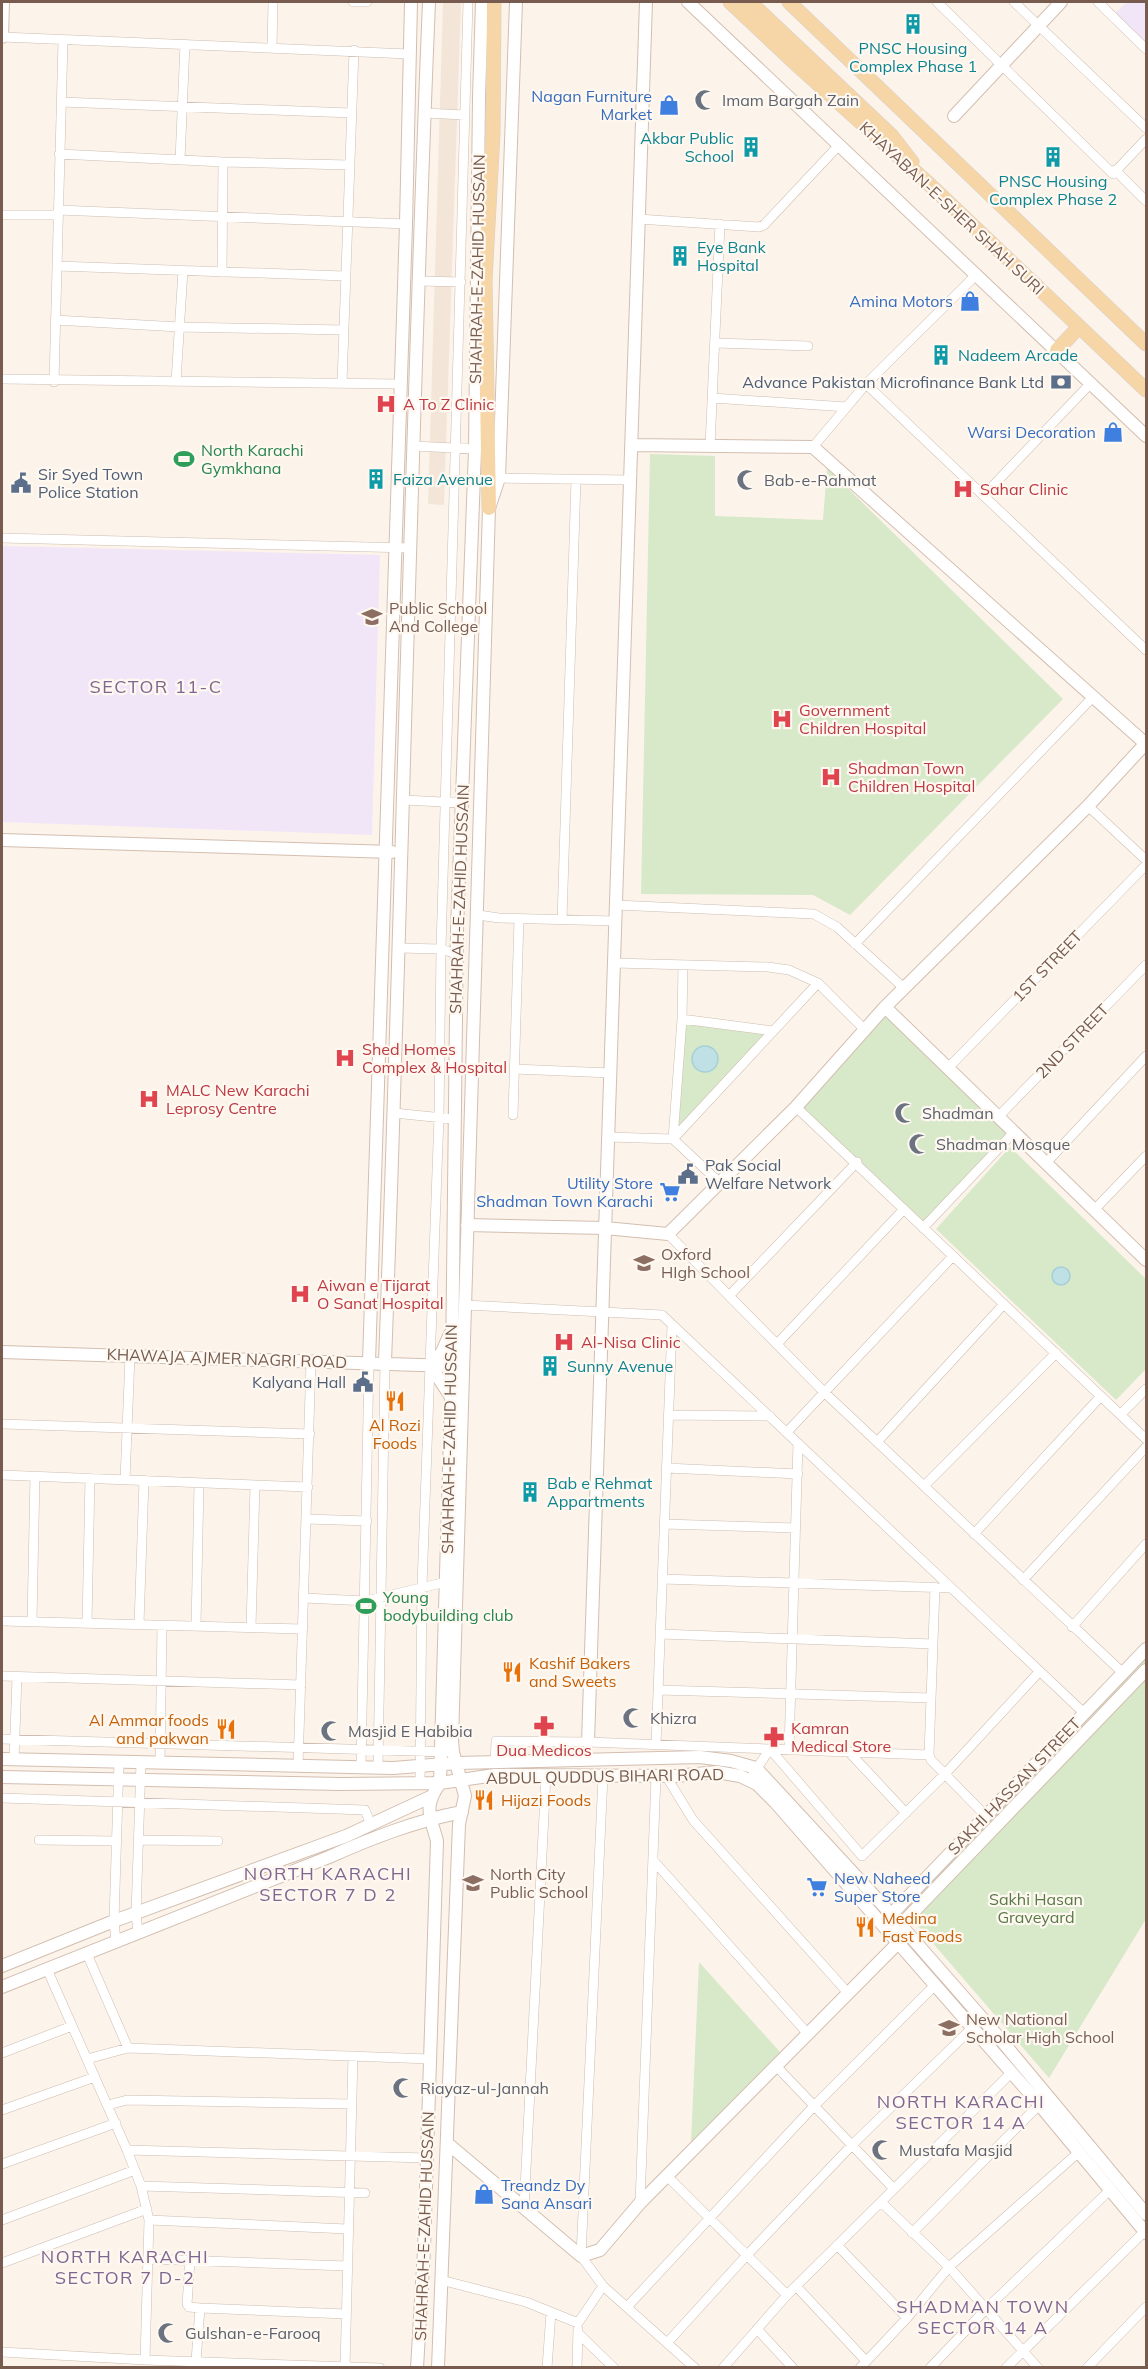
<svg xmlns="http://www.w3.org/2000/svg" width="1148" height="2369" font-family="Mulish,sans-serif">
	<rect width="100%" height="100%" fill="#fcf4ea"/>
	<path fill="#f3e6d9" d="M443 2H461L444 505 428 504Z"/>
	<path fill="#f1e6f8" d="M1127 2H1146V47L1114 14Z
		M2 546 380 555 372 835 2 822Z"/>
	<path fill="#d7e9c9" d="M650 454 715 456V516L823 520 827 468 1063 699 850 915 813 895 641 894Z
		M885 1007 1014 1132 923 1228 796 1107Z
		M682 1019 773 1031 673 1139Z
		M1010 1147 1146 1279V1369L1116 1400 936 1229Z
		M1146 1649V1919L1049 2078 900 1905Z
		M699 1962 780 2052 691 2142Z"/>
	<path fill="#bfe1e5" stroke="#a6d0d6" stroke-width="1.5" d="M692 1059a13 13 0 1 1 26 0a13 13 0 1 1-26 0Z
		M1052 1276a9 9 0 1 1 18 0a9 9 0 1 1-18 0Z"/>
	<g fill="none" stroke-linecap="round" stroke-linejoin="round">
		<g stroke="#cebcb0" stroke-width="10">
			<path id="street" d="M353 2H367
				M937 2 1113 174 1146 139
				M1014 2 1146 128
				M1098 2 1146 49
				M2 37 409 54
				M272 47 273 2
				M61 102 351 113
				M424 113 465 115
				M59 154 223 162 350 165
				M180 160 185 44
				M1115 170 1146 201
				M58 210 406 224
				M2 215H58
				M638 219 759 227 764 225 840 144
				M57 266 345 276
				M222 272 223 162
				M419 281 461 282
				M55 320 179 327 344 330
				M715 343 808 346
				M2 379 401 384
				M176 381 183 270
				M54 382 63 40
				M342 383 354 50
				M866 384 1146 650
				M712 398 847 407
				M413 446 475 449
				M710 446 720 224
				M813 447 866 384 976 275
				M499 478 630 480
				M984 495 1091 383
				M2 538 411 548
				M404 800 462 803
				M1088 806 1146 860
				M616 905 814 914 837 927 904 988
				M478 915 499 918 615 921
				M562 920 576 479
				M855 944 1094 696
				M398 948 441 949 457 954
				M614 963 768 967 789 970 818 983 865 1030
				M683 965 682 1019 673 1139 719 1182
				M682 1019 773 1031
				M948 1068 1146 865
				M514 1069 611 1073
				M796 1107 1146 1439
				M394 1113 453 1119
				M513 1115 519 919
				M998 1117 1146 965
				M608 1137 673 1139 818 983
				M1046 1163 1146 1056
				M1094 1210 1146 1156
				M923 1228 1014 1132
				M668 1234 825 1393 1123 1673
				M729 1296 857 1162
				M465 1305 662 1315 1084 1713
				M777 1344 904 1209
				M1121 1414 1146 1389
				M668 1415 770 1416
				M2 1424 310 1434
				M787 1432 953 1256
				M877 1442 1004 1304
				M666 1468 798 1474
				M2 1475 308 1487
				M125 1480 130 1356
				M924 1486 1056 1353
				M307 1519 367 1521
				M664 1524 796 1528
				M974 1534 1101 1396
				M662 1579 951 1588
				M1023 1580 1146 1447
				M304 1598 366 1601 446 1582
				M2 1621 303 1629
				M32 1621 35 1476
				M87 1623 90 1478
				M139 1624 144 1480
				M196 1626 199 1483
				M251 1627 255 1485
				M1072 1627 1146 1544
				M660 1634 933 1644
				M2 1676 301 1685
				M658 1690 931 1698
				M2 1739 447 1752
				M656 1745 672 1325
				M789 1750 798 1443
				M849 1752 906 1813
				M929 1755 935 1587
				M14 1760 17 1677
				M160 1763 162 1625
				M495 1763 496 1741 588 1742 929 1755 931 1760 986 1816
				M298 1766 311 1361
				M361 1766 369 1362
				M378 1767 385 1362
				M753 1774 770 1749 862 1856 944 1775 1039 1672
				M603 1776 581 2256 603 2286 695 2368
				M666 1776 693 1820 848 1993
				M420 1783 422 1586 439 1116 441 949 468 2
				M2 1798 365 1810 371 1825
				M39 1840 117 1841
				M138 1840 218 1841
				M653 1860 808 2034
				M138 1932 136 1914 141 1763
				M116 1942 114 1921 119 1762
				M87 1954 128 2048
				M47 1969 127 2150 141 2186 149 2220 145 2360
				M2 2053 72 2026
				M87 2059 128 2048 430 2059
				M776 2066 894 2189
				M108 2105 127 2100 351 2104
				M2 2110 95 2077
				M127 2150 427 2158
				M2 2164 116 2123
				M667 2176 787 2295
				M141 2186 365 2193
				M881 2202 949 2267 1038 2368
				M640 2203 656 1776
				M524 2208 546 1775
				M2 2220 135 2170
				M149 2220 347 2229
				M912 2233 1039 2105
				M837 2245 907 2318
				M148 2259 347 2266
				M190 2261 187 2304 189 2307 200 2308 196 2361
				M2 2263 147 2209
				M441 2280 526 2302 578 2323 603 2286
				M796 2286 866 2361
				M627 2307 814 2106 935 1985
				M200 2308 346 2314
				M757 2329 793 2368
				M578 2333 614 2368
				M667 2343 746 2256 852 2145 972 2028
				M2 2352 145 2360 380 2368
				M345 2368 353 2056
				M547 2368 551 2312
				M577 2368 578 2329
				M723 2368 787 2295 1011 2073
				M860 2368 907 2318 949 2267 1079 2152
				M930 2368 987 2308 1110 2190
				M1006 2368 1145 2231
				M1087 2368 1146 2307"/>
		</g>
		<g stroke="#d3beb0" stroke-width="14">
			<path id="secondary" d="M688 2 1146 436
				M2 37 3 2
				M954 116 1061 2
				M631 445 813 447 1146 744
				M2 840 392 852
				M885 1007 1146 1260
				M467 1225 605 1228 668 1234 796 1107 885 1007 1088 806 1146 743
				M450 1334 442 1352 430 1365 451 1397
				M2 1352 452 1366
				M369 1362 406 224 411 2
				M385 1362C402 909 410 455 429 2
				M588 1742 646 2
				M2 1759 393 1768 457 1763 700 1757 731 1761 756 1768 891 1914 996 2034 1146 2214
				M2 1777 341 1784 440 1783 495 1775 676 1776 717 1772 740 1776 757 1784 775 1802 1033 2097 1146 2233
				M887 1919 1146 1649
				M895 1931 1146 1670
				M2 1966 114 1921 346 1836 430 1797
				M2 1987 329 1857C372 1838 415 1821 462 1812
				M447 2143 581 2256 600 2250 640 2203 898 1943
				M417 2368 424 2250 437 1841C430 1815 423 1807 440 1783L452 1366 457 930 475 449 479 97 482 2
				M438 2368 459 1824 465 1796 453 1752 452 1740 489 508 499 478 516 2"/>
		</g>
		<g stroke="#d9d1cd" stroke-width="15">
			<path id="primary" d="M730 2 798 66 928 183 1146 390
				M750 2 892 136 912 162
				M789 2 1146 344
				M1057 350 1079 327
				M489 508 485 280 493 133 494 2"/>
		</g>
		<use href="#street" stroke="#fff" stroke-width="9"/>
		<use href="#secondary" stroke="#fff" stroke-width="12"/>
		<use href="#primary" stroke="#f6d5a7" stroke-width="14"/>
	</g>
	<defs>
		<g id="building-bare" transform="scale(1.62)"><path d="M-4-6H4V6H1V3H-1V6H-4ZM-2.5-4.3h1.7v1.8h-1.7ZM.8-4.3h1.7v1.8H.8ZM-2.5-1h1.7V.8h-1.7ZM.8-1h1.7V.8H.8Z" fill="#0f9aa8" stroke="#fef8f1" stroke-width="2.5" paint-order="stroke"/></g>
		<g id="mosque-bare" transform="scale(1.62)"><path d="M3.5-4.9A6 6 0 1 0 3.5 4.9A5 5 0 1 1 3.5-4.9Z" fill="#6b7280" stroke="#fef8f1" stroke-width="2.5" paint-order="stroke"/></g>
		<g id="shop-bare" transform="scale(1.62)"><path d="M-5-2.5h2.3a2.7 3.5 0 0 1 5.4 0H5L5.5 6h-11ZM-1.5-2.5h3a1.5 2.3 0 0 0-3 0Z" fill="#3f7fe0" stroke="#fef8f1" stroke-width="2.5" paint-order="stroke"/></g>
		<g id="bank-bare" transform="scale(1.62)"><path d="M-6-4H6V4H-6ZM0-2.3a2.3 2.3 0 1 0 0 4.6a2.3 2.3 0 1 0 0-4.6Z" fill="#5c6f8a" stroke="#fef8f1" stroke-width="2.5" paint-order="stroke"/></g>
		<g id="hospital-bare" transform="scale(1.62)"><path d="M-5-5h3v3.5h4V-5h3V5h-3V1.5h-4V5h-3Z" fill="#e0444e" stroke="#fef8f1" stroke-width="2.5" paint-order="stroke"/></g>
		<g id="stadium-bare" transform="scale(1.62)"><path d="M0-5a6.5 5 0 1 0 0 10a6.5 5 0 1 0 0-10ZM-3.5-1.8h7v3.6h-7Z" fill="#2e9e5b" stroke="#fef8f1" stroke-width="2.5" paint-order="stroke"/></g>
		<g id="civic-bare" transform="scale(1.62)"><path d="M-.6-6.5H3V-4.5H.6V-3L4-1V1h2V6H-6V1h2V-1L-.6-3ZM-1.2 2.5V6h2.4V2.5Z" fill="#5c6f8a" stroke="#fef8f1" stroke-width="2.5" paint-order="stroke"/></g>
		<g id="school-bare" transform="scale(1.62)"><path d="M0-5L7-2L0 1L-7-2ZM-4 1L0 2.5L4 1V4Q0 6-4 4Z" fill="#8d6e63" stroke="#fef8f1" stroke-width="2.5" paint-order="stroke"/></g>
		<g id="supermarket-bare" transform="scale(1.62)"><path d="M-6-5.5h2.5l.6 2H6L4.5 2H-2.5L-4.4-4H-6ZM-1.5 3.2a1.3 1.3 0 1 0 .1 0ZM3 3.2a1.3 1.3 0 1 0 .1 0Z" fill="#3f7fe0" stroke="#fef8f1" stroke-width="2.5" paint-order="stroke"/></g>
		<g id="restaurant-bare" transform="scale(1.62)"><path d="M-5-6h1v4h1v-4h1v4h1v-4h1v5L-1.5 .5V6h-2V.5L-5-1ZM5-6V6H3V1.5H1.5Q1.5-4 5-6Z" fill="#e8710a" stroke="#fef8f1" stroke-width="2.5" paint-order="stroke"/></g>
		<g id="pharmacy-bare" transform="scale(1.62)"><path d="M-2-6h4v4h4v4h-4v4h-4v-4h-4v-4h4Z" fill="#e0444e" stroke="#fef8f1" stroke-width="2.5" paint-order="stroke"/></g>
	</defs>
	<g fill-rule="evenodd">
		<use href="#building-bare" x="913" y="24"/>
		<use href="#mosque-bare" x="705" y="100"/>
		<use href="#shop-bare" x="669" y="105"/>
		<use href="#building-bare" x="751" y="147"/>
		<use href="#building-bare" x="1053" y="157"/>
		<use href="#building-bare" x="680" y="256"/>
		<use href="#shop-bare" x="970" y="301"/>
		<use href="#building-bare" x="941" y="355"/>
		<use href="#bank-bare" x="1061" y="382"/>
		<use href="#hospital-bare" x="386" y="404"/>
		<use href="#shop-bare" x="1113" y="432"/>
		<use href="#stadium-bare" x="184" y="459"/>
		<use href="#building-bare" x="376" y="479"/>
		<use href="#mosque-bare" x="747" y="480"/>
		<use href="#civic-bare" x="21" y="483"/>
		<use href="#hospital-bare" x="963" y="489"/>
		<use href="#school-bare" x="372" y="617"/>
		<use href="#hospital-bare" x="782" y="719"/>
		<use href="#hospital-bare" x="831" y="777"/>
		<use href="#hospital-bare" x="345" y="1058"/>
		<use href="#hospital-bare" x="149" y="1099"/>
		<use href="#mosque-bare" x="905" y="1113"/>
		<use href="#mosque-bare" x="919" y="1144"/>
		<use href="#civic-bare" x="688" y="1174"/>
		<use href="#supermarket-bare" x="670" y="1192"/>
		<use href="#school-bare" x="644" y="1263"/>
		<use href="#hospital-bare" x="300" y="1294"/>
		<use href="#hospital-bare" x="564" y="1342"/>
		<use href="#building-bare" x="550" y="1366"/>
		<use href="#civic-bare" x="363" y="1382"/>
		<use href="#restaurant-bare" x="395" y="1401"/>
		<use href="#building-bare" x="530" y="1492"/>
		<use href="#stadium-bare" x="366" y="1606"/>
		<use href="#restaurant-bare" x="512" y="1672"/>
		<use href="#mosque-bare" x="633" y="1718"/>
		<use href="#pharmacy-bare" x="544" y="1726"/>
		<use href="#restaurant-bare" x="226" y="1729"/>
		<use href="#mosque-bare" x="331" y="1731"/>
		<use href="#pharmacy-bare" x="774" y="1737"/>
		<use href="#restaurant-bare" x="484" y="1800"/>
		<use href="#school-bare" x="473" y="1883"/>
		<use href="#supermarket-bare" x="817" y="1887"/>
		<use href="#restaurant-bare" x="865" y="1927"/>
		<use href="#school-bare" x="949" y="2028"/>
		<use href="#mosque-bare" x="403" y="2088"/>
		<use href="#mosque-bare" x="882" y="2150"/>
		<use href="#shop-bare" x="484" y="2194"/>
		<use href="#mosque-bare" x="168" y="2333"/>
	</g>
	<g text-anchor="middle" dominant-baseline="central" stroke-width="4.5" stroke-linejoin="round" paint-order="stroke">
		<g font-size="16" fill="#0d838f" stroke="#fef8f1" text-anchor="start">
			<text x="913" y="48" text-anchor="middle">PNSC Housing<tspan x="913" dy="18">Complex Phase 1</tspan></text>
			<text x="734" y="138" text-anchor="end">Akbar Public<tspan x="734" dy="18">School</tspan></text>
			<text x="1053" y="181" text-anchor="middle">PNSC Housing<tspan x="1053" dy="18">Complex Phase 2</tspan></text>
			<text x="697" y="247">Eye Bank<tspan x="697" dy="18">Hospital</tspan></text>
			<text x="958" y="355">Nadeem Arcade</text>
			<text x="393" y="479">Faiza Avenue</text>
			<text x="567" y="1366">Sunny Avenue</text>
			<text x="547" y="1483">Bab e Rehmat<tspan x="547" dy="18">Appartments</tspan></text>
		</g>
		<g font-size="16" fill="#366cbe" stroke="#fef8f1" text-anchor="end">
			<text x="652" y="96">Nagan Furniture<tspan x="652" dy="18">Market</tspan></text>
			<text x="953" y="301">Amina Motors</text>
			<text x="1096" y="432">Warsi Decoration</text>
			<text x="653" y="1183">Utility Store<tspan x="653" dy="18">Shadman Town Karachi</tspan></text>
			<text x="834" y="1878" text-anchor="start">New Naheed<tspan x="834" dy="18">Super Store</tspan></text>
			<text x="501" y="2185" text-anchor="start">Treandz Dy<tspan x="501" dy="18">Sana Ansari</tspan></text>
		</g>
		<g font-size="16" fill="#5b616d" stroke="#fef8f1" text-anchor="start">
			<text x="722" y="100">Imam Bargah Zain</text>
			<text x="764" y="480">Bab-e-Rahmat</text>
			<text x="922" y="1113">Shadman</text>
			<text x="936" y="1144">Shadman Mosque</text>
			<text x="650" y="1718">Khizra</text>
			<text x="348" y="1731">Masjid E Habibia</text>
			<text x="420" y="2088">Riayaz-ul-Jannah</text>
			<text x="899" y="2150">Mustafa Masjid</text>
			<text x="185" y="2333">Gulshan-e-Farooq</text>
		</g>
		<g font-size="16" fill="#765b4e" stroke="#fef8f1">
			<text transform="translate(952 208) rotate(43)">KHAYABAN-E-SHER SHAH SURI</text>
			<text transform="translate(477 269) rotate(-89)">SHAHRAH-E-ZAHID HUSSAIN</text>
			<text transform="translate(459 899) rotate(-88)">SHAHRAH-E-ZAHID HUSSAIN</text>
			<text transform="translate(1047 966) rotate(-46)">1ST STREET</text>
			<text transform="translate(1072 1041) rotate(-46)">2ND STREET</text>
			<text transform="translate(227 1358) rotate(2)">KHAWAJA AJMER NAGRI ROAD</text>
			<text transform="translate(449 1439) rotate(-89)">SHAHRAH-E-ZAHID HUSSAIN</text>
			<text transform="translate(605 1776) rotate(-1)">ABDUL QUDDUS BIHARI ROAD</text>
			<text transform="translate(1014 1786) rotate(-46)">SAKHI HASSAN STREET</text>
			<text transform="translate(424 2226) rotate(-88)">SHAHRAH-E-ZAHID HUSSAIN</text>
		</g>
		<g font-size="16" fill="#4e5e75" stroke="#fef8f1" text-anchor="end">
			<text x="1044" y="382">Advance Pakistan Microfinance Bank Ltd</text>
			<text x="38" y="474" text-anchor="start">Sir Syed Town<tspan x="38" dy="18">Police Station</tspan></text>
			<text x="705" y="1165" text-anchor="start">Pak Social<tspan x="705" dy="18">Welfare Network</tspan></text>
			<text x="346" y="1382">Kalyana Hall</text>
		</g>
		<g font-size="16" fill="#be3a42" stroke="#fef8f1" text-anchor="start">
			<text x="403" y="404">A To Z Clinic</text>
			<text x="980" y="489">Sahar Clinic</text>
			<text x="799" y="710">Government<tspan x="799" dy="18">Children Hospital</tspan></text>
			<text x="848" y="768">Shadman Town<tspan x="848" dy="18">Children Hospital</tspan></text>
			<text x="362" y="1049">Shed Homes<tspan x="362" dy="18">Complex &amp; Hospital</tspan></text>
			<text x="166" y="1090">MALC New Karachi<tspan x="166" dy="18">Leprosy Centre</tspan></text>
			<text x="317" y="1285">Aiwan e Tijarat<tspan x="317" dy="18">O Sanat Hospital</tspan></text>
			<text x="581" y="1342">Al-Nisa Clinic</text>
			<text x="791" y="1728">Kamran<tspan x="791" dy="18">Medical Store</tspan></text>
			<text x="544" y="1750" text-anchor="middle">Dua Medicos</text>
		</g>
		<g font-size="16" fill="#27864d" stroke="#fef8f1" text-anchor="start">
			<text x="201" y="450">North Karachi<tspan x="201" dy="18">Gymkhana</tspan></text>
			<text x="383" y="1597">Young<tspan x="383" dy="18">bodybuilding club</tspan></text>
		</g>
		<g font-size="16" fill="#785e54" stroke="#fef8f1" text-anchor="start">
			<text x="389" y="608">Public School<tspan x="389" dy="18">And College</tspan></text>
			<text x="661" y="1254">Oxford<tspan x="661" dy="18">HIgh School</tspan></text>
			<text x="490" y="1874">North City<tspan x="490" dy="18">Public School</tspan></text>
			<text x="966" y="2019">New National<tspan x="966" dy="18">Scholar High School</tspan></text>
		</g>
		<g font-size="16" fill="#c56008" stroke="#fef8f1" text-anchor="start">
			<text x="395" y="1425" text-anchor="middle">Al Rozi<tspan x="395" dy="18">Foods</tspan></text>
			<text x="529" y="1663">Kashif Bakers<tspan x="529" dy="18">and Sweets</tspan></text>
			<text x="209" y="1720" text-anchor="end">Al Ammar foods<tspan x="209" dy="18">and pakwan</tspan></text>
			<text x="501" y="1800">Hijazi Foods</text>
			<text x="882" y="1918">Medina<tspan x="882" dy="18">Fast Foods</tspan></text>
		</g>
		<g font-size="16" fill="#587a46" stroke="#fef8f1">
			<text x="1036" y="1899">Sakhi Hasan<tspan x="1036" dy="18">Graveyard</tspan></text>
		</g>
		<g font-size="18" letter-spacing="1.5" fill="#816691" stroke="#fef8f1">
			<text x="156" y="686">SECTOR 11-C</text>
			<text x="328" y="1873">NORTH KARACHI<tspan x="328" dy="21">SECTOR 7 D 2</tspan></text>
			<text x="961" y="2101">NORTH KARACHI<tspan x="961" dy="21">SECTOR 14 A</tspan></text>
			<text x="125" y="2256">NORTH KARACHI<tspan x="125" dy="21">SECTOR 7 D-2</tspan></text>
			<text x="983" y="2306">SHADMAN TOWN<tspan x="983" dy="21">SECTOR 14 A</tspan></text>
		</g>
	</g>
	<rect width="1148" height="2369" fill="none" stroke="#765b4e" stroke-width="6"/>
</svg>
